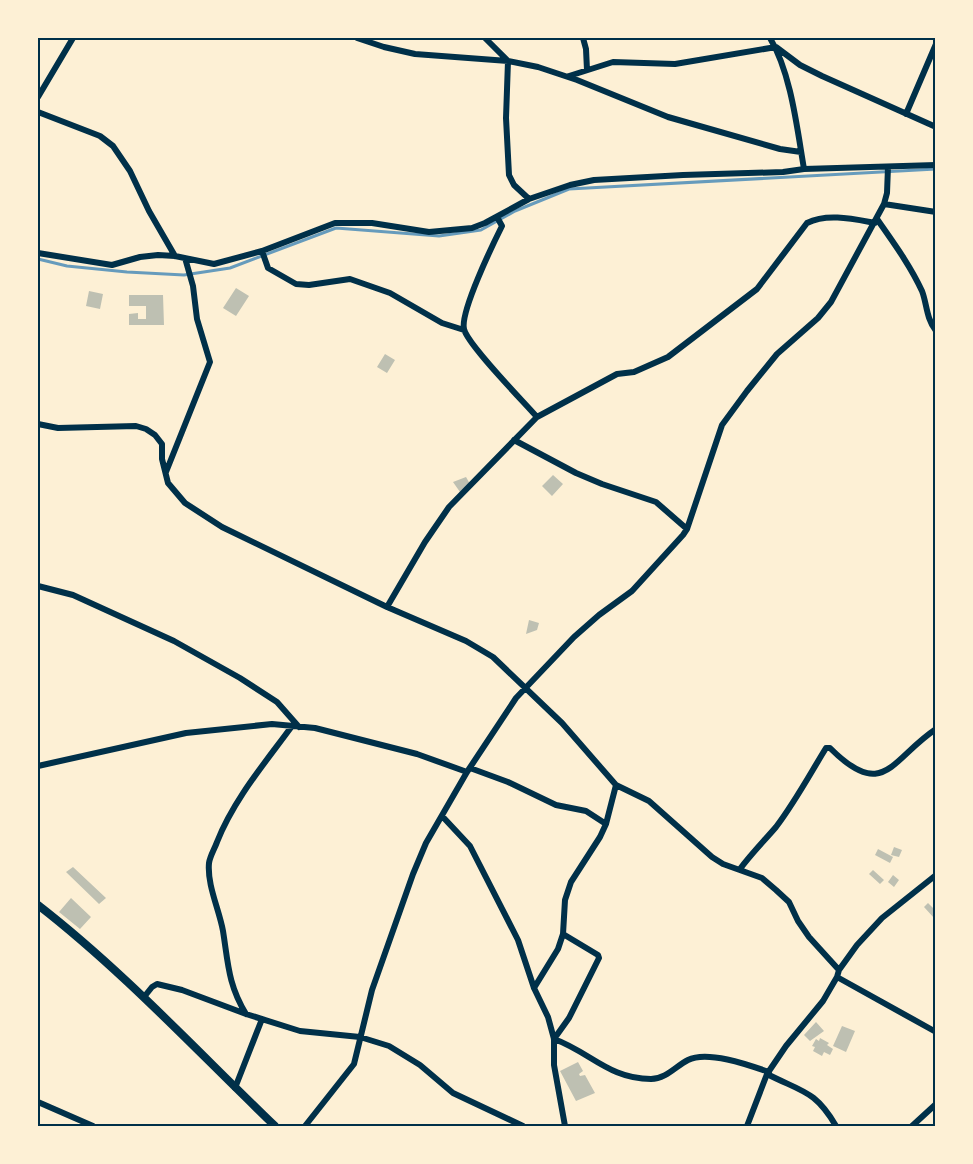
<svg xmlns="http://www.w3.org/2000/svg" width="973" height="1164" font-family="'Golos Text',sans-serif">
	<rect width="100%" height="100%" fill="#fdf0d5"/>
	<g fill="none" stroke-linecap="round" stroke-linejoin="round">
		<path stroke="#669bbc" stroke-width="3" d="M38 259 67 266 127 272 184 275 230 268 336 228 439 236 481 230 515 211 569 189 936 169"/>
	</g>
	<path fill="#bec0b2" d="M236 288 249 296 236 316 223 308Z
		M89 291 103 294 100 309 86 306Z
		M129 295H163L164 325H129V314L138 313V319H146V306H129Z
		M385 354 395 360 387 373 377 367Z
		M553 475 563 484 552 496 542 486Z
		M466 477 470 484 460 492 453 482Z
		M529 620 539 623 537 630 526 634Z
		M894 847 902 850 899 857 891 855Z
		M878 849 893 857 890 863 875 855Z
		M73 867 106 898 99 904 66 872Z
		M873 870 884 880 880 884 869 874Z
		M893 875 899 880 894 887 888 882Z
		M71 898 91 917 80 929 59 912Z
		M928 903 936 911 934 918 924 907Z
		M816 1022 824 1031 810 1041 804 1035Z
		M842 1026 855 1031 846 1052 833 1046Z
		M820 1038 829 1043 827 1045 833 1049 830 1055 824 1052 822 1056 813 1051 815 1047 812 1046 816 1039 819 1041Z
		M578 1062 583 1071 579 1074 580 1076 585 1075 595 1093 576 1101 560 1071Z"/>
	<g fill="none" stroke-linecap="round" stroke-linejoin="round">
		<path stroke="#003049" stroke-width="6" d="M357 38 384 47 415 54 508 61 538 67 577 80 668 117 780 149 801 152
			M485 38 508 61 506 118 509 175 514 185 529 199
			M583 38 586 49 587 70
			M770 38C791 73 797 128 804 169
			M569 76 613 62 675 64 776 47 800 65 822 76 936 127
			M38 97 73 38
			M38 112 100 136 113 146 130 171 149 211 175 256
			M906 114 936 44
			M884 204 936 212
			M497 217 502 226C493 244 460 312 464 329 467 344 523 401 537 417
			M877 219C893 242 910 265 922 291 927 304 926 318 936 331
			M262 251 268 268 296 284 309 285 350 279 390 293 442 323 464 330
			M38 253 112 265 140 257 158 255 175 256 214 264 262 251 335 223H372L429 232 472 228 485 223 529 199 570 185 594 180 683 175 783 172 804 169 936 165
			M38 424 58 428 136 426 146 429 155 435 162 444V459L168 483 185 503 222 527 387 607 466 641 493 657 562 723 616 785 649 801 712 857 723 864 762 878 776 890 789 902 798 921 809 937 839 970
			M514 440 576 473 602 484 656 502 687 529
			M166 472 210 362 197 319 193 286 185 258
			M38 586 73 595 174 641 240 678 277 702 299 727
			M387 607 425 542 449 507 537 417 617 374 634 372 668 357 757 289 807 223C827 213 853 219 875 223
			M38 766 186 733 272 724 315 728 417 754 467 772
			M470 768 508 782 556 805 586 811 606 824
			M442 816 470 846 518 940 534 988 548 1017 554 1039V1065L565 1126
			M740 869C751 854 764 841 776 827 795 802 810 774 826 748H830C884 802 891 759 936 729
			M563 934 598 955 599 958 569 1018 554 1039C590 1052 609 1079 651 1079 666 1079 676 1066 688 1060 707 1050 749 1065 769 1072
			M837 977 936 1032
			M534 988 558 949 563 934 565 900 571 882 600 837 606 824 616 785
			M144 997 152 987 157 984 182 990 246 1014 300 1031 360 1037 389 1046 420 1065 453 1093 523 1126
			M246 1014C228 985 228 962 223 931 219 909 207 885 209 863 210 856 215 848 217 842 234 799 265 763 292 726
			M767 1074C802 1092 815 1090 836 1126
			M235 1088 262 1019
			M38 1102 93 1126
			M305 1126 354 1064 372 990 413 874 426 843 467 772 516 698 574 637 599 615 632 591 683 535 687 529 722 425 747 391 777 354 818 318 831 302 884 204 887 193 888 167
			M747 1126 767 1074 786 1046 823 1001 837 977 839 970 857 945 882 918 936 875
			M912 1126 936 1104"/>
		<path stroke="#003049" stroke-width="8" d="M38 905C123 971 197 1051 275 1126"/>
	</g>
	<rect width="973" height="1164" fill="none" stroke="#fdf0d5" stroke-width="78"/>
	<rect x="39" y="39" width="895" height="1086" fill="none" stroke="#003049" stroke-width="2"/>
</svg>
